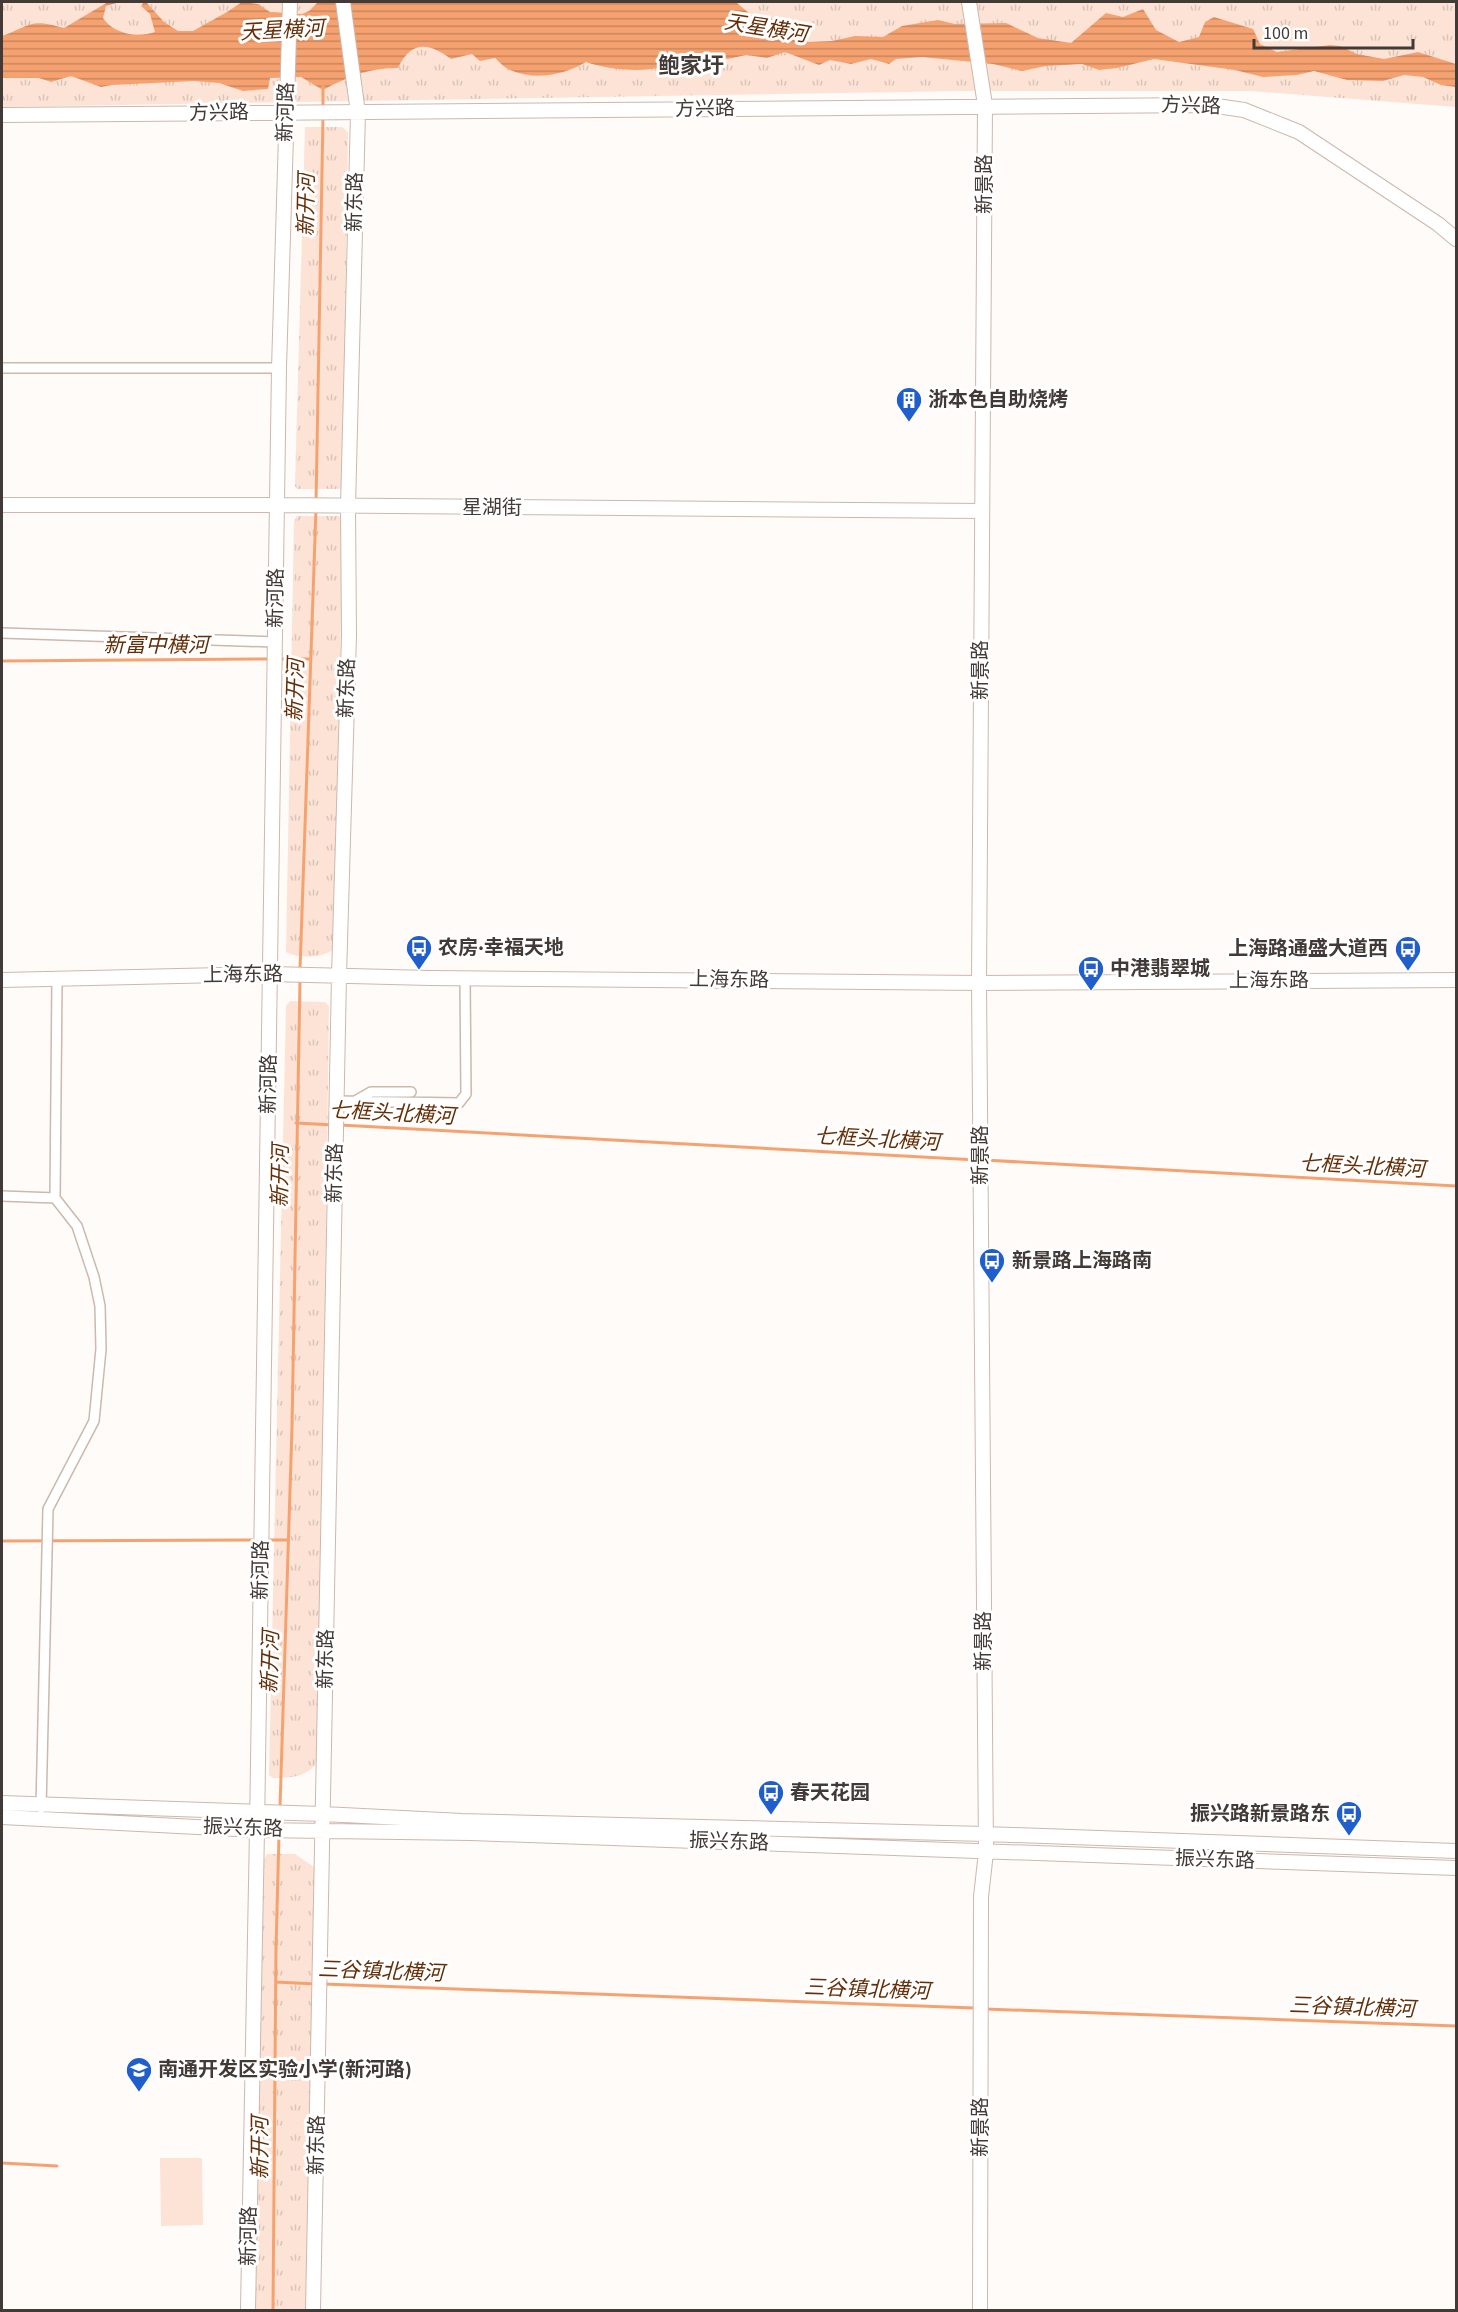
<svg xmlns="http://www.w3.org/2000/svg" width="1458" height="2312" font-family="'Source Sans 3','Noto Sans SC',sans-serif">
	<defs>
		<pattern id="grass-tufts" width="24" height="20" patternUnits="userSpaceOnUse" patternTransform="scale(1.5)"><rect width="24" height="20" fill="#fce3d5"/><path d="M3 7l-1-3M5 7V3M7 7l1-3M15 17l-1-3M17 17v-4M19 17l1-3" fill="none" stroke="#d9c4b7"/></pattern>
		<pattern id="water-rules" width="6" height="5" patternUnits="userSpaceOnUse" patternTransform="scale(1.5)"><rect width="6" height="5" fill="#f6a270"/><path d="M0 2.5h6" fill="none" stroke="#c9855d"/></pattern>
	</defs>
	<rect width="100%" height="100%" fill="#fffbf8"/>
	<path fill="url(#grass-tufts)" d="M2 2H1456V107L1251 91H965L2 107Z
		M305 127H342L348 132 343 487 340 489H297L295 486Z
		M297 516H339L343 519 334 949C323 958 298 959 286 952L294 522Z
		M290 1001 325 1002 329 1006 319 1760C308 1777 292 1778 273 1778L269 1775 286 1006Z
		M267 1854H295L317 1869 306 2310H255L261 1864Z"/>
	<path fill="#fce3d5" d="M160 2158H202L203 2225 161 2226Z"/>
	<path fill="url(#water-rules)" d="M108 2H120L106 6 103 18C114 34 136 38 155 32L150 14 141 6 144 2H146L164 22 178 31H193L227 12 242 2 258 4 270 12 302 14 309 11 318 2H736L751 15 770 16 779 29H796L808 42 832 41 855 36 883 37 902 26 938 20 955 24 1006 23 1038 38 1071 43 1106 13 1123 17 1143 9 1156 30 1179 42 1199 37 1205 22 1214 17 1253 29 1260 44 1277 52 1330 45 1340 46 1357 54 1384 59 1418 52 1456 64V87L1441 85 1423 77 1404 75 1383 81 1347 80 1314 71 1297 75 1263 77 1235 70 1154 59 1117 68 1099 70 1082 64 1046 66 1022 71 993 64 922 57 896 59 889 64 871 59 851 64 830 60 819 65 785 52 767 58 746 55 728 59 691 53C667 76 615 72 586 62 564 75 535 81 510 70 505 68 499 62 495 58L480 61 472 54 451 59C428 42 411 41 398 68 369 68 349 76 323 90L301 77 270 78 268 89 243 91 219 83 194 81 112 85 101 87 71 76 51 82 39 78H2V36C32 25 30 18 64 28Z"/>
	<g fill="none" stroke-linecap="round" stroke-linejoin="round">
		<path stroke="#f6a270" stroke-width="3" d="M323 107V86
			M316 503 323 116
			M279 659H311
			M2 661 270 659
			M300 970 316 509
			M296 1123 333 1125
			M340 1125 977 1160
			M984 1160 1456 1186
			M264 1540H288
			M2 1541 258 1540
			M280 1807 292 1427 300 980
			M276 1982 316 1984
			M323 1984 975 2008
			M985 2009 1456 2026
			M2 2163 57 2166
			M273 2310 276 1948 279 1835"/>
		<g stroke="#ccb8ad" stroke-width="12">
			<path id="street" d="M2 368H279
				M2 633 275 642
				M357 1100 371 1092H411
				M337 1101 459 1103 466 1094 465 977
				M2 1196 55 1198 57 980
				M41 1808 48 1509 94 1421 101 1349 100 1306 94 1277 77 1226 55 1198"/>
		</g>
		<g stroke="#ccb8ad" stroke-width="16">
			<path id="secondary" d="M969 2 985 105 979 983 986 1852 981 1897 980 2310
				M2 115 1210 105 1244 110 1299 132 1438 224 1456 239
				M2 505H277L982 511
				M2 980 270 974 430 978 979 983 1456 980
				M2 1803 323 1814 462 1821 986 1834 1456 1851
				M2 1817 257 1830 471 1833 1456 1868
				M248 2310 257 1830 279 368 290 2
				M313 2310 339 976 349 635 348 507 358 113 343 2"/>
		</g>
		<use href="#street" stroke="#fff" stroke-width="9"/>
		<use href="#secondary" stroke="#fff" stroke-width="14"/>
	</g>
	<defs>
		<g id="building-pin" transform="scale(1.35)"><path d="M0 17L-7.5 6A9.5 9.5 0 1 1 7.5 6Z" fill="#205ecb" stroke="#fff"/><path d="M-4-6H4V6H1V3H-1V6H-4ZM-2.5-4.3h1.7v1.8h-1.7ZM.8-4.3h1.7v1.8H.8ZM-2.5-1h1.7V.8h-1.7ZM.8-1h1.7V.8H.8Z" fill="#fff"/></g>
		<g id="bus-pin" transform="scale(1.35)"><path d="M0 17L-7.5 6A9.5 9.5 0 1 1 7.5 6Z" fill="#205ecb" stroke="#fff"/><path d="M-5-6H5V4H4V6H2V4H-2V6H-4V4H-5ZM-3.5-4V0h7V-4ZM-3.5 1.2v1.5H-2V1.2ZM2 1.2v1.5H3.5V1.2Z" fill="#fff"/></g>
		<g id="school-pin" transform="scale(1.35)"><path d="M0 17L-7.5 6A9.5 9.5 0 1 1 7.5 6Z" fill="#205ecb" stroke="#fff"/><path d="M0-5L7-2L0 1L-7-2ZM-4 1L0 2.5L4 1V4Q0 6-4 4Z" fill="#fff"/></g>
	</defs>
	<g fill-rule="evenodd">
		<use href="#building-pin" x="909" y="400"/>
		<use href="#bus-pin" x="419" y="948"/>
		<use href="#bus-pin" x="1408" y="949"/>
		<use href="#bus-pin" x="1091" y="969"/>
		<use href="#bus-pin" x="992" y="1261"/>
		<use href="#bus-pin" x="771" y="1793"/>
		<use href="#bus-pin" x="1349" y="1814"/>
		<use href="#school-pin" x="139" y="2070"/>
	</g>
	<g text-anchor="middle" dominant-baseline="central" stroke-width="6" stroke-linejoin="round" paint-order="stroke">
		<g font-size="20" fill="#423a36" stroke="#fff">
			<text transform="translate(1191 106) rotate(2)">方兴路</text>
			<text transform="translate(705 109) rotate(-1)">方兴路</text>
			<text transform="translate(286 112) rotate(-88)">新河路</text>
			<text transform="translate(219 113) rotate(-1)">方兴路</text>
			<text transform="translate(985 184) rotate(-90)">新景路</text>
			<text transform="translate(355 202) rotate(-89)">新东路</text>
			<text x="492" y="508">星湖街</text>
			<text transform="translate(276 598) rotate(-89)">新河路</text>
			<text transform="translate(981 670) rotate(-90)">新景路</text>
			<text transform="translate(347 688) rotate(-88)">新东路</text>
			<text transform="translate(243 975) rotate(-1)">上海东路</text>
			<text transform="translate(729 980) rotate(1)">上海东路</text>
			<text x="1269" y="981">上海东路</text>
			<text transform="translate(269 1084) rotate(-89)">新河路</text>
			<text transform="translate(981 1155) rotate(-90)">新景路</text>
			<text transform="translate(335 1173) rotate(-89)">新东路</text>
			<text transform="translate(261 1570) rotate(-89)">新河路</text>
			<text transform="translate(984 1641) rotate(-90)">新景路</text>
			<text transform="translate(326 1659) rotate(-89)">新东路</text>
			<text transform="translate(243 1828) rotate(2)">振兴东路</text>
			<text transform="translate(729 1842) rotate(2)">振兴东路</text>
			<text transform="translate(1215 1860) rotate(2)">振兴东路</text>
			<text transform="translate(981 2127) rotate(-90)">新景路</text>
			<text transform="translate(317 2145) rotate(-89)">新东路</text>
			<text transform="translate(249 2236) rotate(-89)">新河路</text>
		</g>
		<g font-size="20" font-weight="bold" fill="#423a36" stroke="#fff" text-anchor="start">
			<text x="928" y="400">浙本色自助烧烤</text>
			<text x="438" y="948">农房·幸福天地</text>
			<text x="1388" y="949" text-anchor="end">上海路通盛大道西</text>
			<text x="1110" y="969">中港翡翠城</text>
			<text x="1012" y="1261">新景路上海路南</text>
			<text x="790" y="1793">春天花园</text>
			<text x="1330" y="1814" text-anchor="end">振兴路新景路东</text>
			<text x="158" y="2070">南通开发区实验小学(新河路)</text>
		</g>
		<g font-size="21" font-style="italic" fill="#642f08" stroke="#fff">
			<text transform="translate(766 28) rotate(9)">天星横河</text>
			<text transform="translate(282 30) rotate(-3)">天星横河</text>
			<text transform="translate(306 205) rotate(-89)">新开河</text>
			<text x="156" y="645">新富中横河</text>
			<text transform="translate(295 690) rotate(-88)">新开河</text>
			<text transform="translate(392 1113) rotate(3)">七框头北横河</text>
			<text transform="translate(877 1139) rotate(3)">七框头北横河</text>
			<text transform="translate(1362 1166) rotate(3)">七框头北横河</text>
			<text transform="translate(280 1176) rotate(-89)">新开河</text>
			<text transform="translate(270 1662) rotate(-88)">新开河</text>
			<text transform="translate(381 1971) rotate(2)">三谷镇北横河</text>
			<text transform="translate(867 1989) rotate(2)">三谷镇北横河</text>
			<text transform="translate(1352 2007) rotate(2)">三谷镇北横河</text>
			<text transform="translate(260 2148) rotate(-90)">新开河</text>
		</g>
		<g font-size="22" font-weight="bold" fill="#423a36" stroke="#fff">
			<text x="691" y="66">鲍家圩</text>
		</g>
	</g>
	<rect width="1458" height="2312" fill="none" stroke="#423a36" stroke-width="6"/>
	<path d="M1254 39v9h159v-9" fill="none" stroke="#423a36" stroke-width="3"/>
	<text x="1263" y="39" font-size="18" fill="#423a36" stroke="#ffffff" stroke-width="4.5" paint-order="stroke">100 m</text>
</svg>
